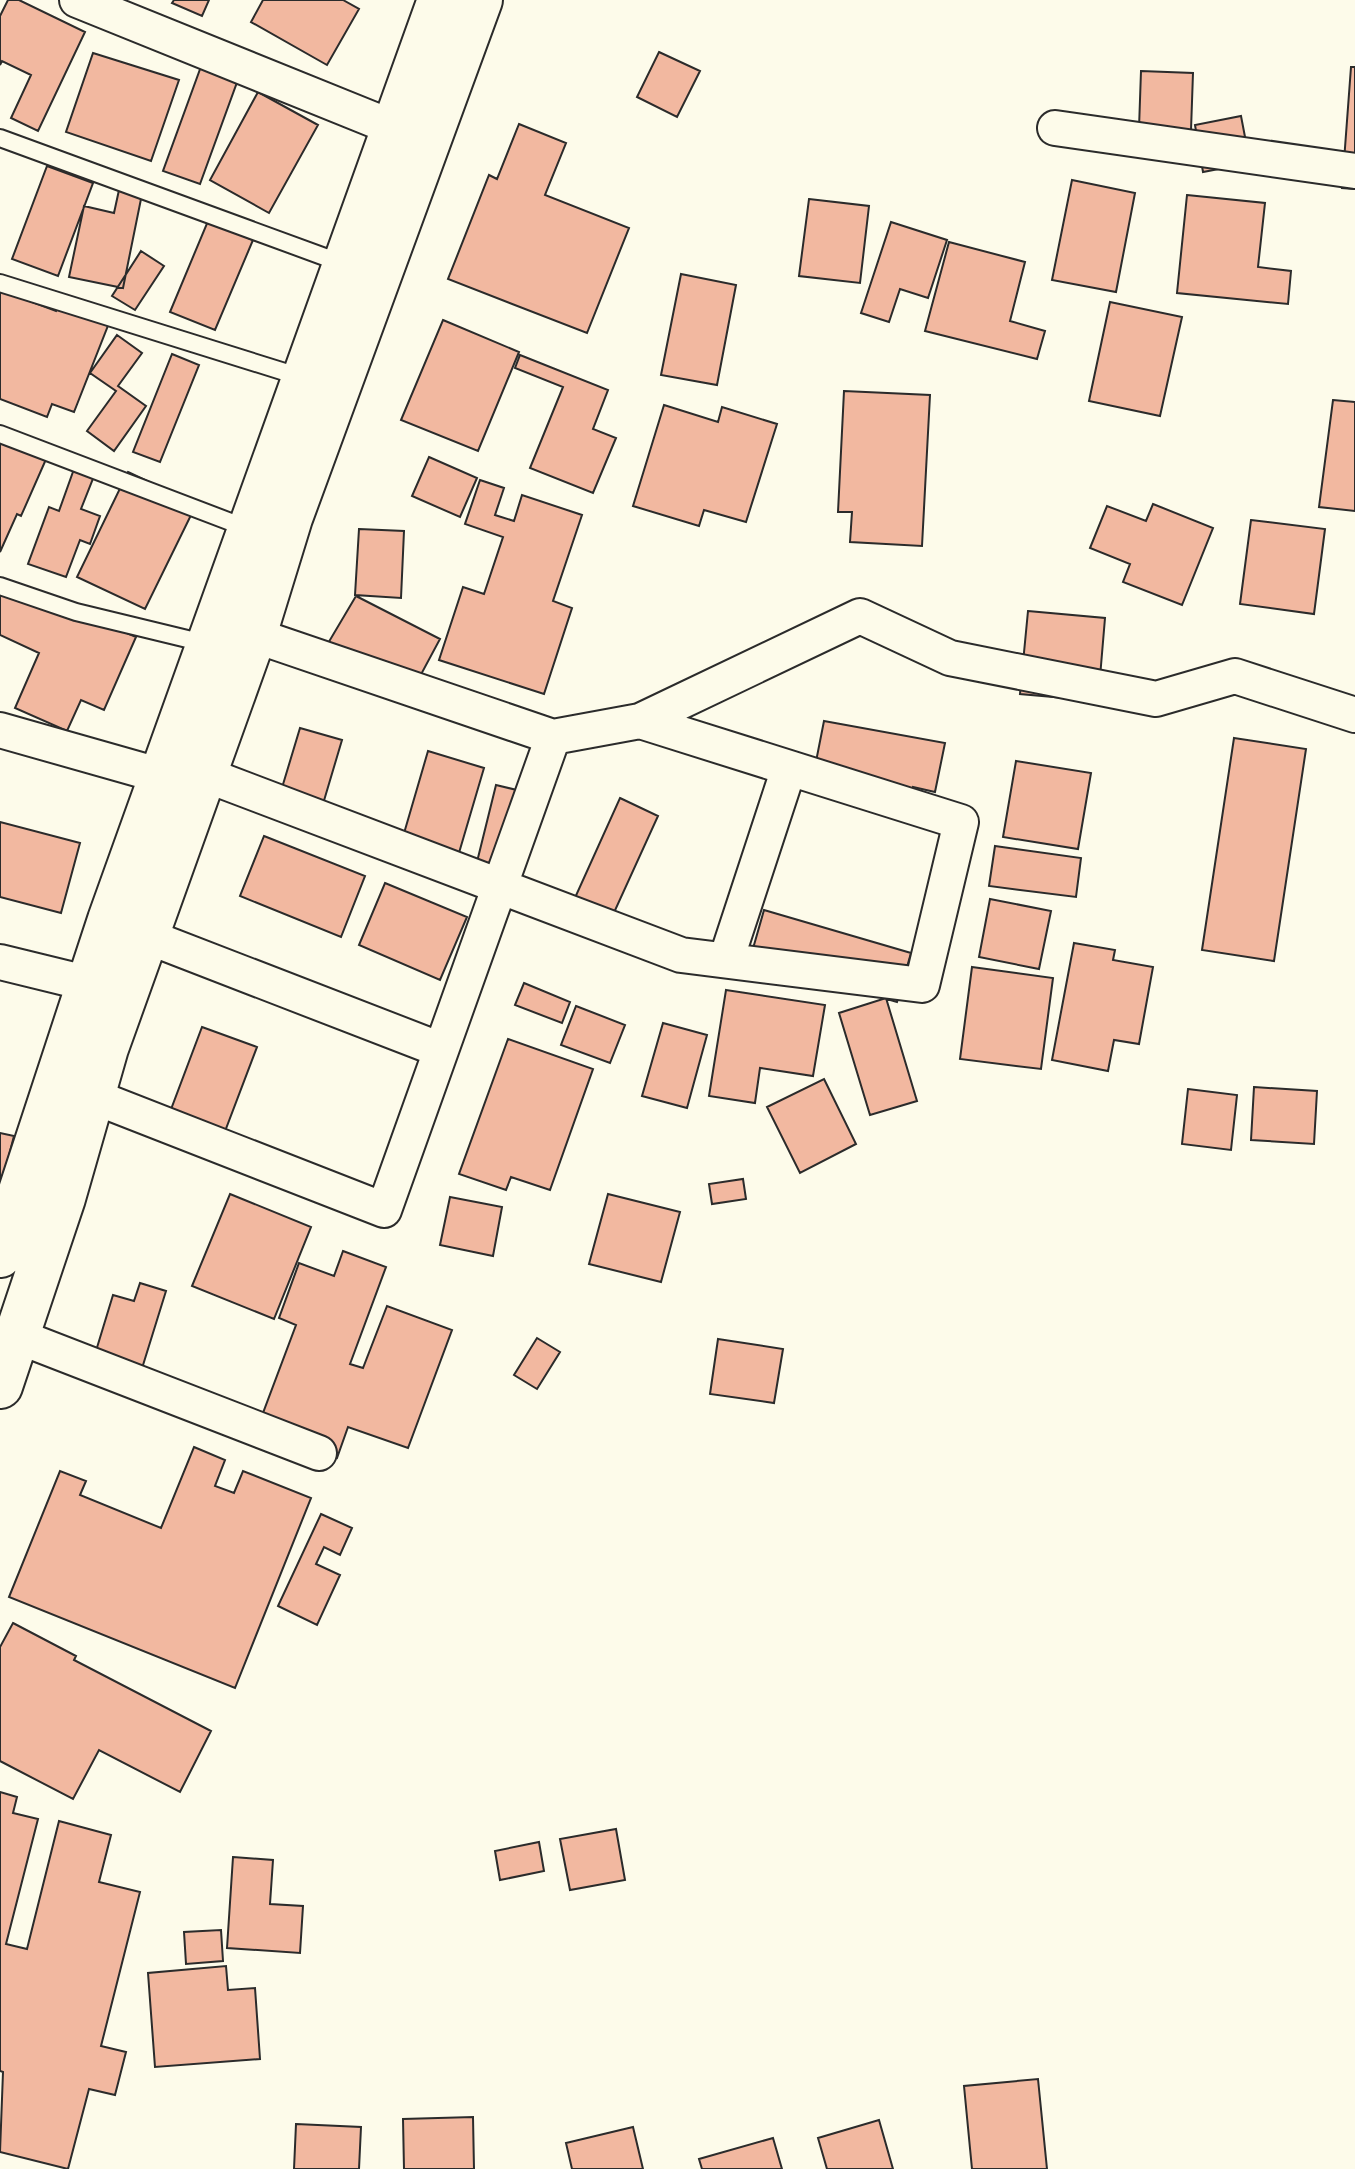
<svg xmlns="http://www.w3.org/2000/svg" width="1355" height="2169" font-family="Lora,serif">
	<rect width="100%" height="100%" fill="#fdfbea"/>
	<path fill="#f2b8a0" stroke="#2b2b2b" stroke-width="2" d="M8 0H19L85 32 38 131 11 118 31 75 2 61 0 65V16Z
		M174 0H209L202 16 172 3Z
		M263 0H343L359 9 327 65 251 22Z
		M659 52 700 71 677 117 637 97Z
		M93 53 179 80 151 161 66 132Z
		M203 61 240 74 200 184 163 171Z
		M1351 67H1355V189L1342 188Z
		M1141 71 1193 73 1190 159 1138 157Z
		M258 92 318 125 269 213 210 180Z
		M1241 116 1250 163 1203 172 1195 125Z
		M519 124 566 143 545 195 629 228 587 333 448 279 489 175 497 179Z
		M47 166 93 183 58 276 12 259Z
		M1072 180 1135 193 1116 292 1052 280Z
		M119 190 142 194 123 288 69 277 84 206 114 213Z
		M1187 195 1265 203 1258 267 1291 271 1288 304 1177 293Z
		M809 199 869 206 860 283 799 276Z
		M208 221 253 240 215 330 170 312Z
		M891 222 947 240 928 298 900 289 889 322 861 313Z
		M949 242 1025 262 1010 321 1045 331 1037 359 925 331Z
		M141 251 164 266 135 310 112 296Z
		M681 274 736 285 717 385 661 375Z
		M0 290 56 311 59 304 109 323 74 412 52 404 47 417 0 399Z
		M1110 302 1182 317 1160 416 1089 401Z
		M443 320 519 352 478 451 401 420Z
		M117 335 142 353 118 386 146 406 114 451 87 431 116 391 90 373Z
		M172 354 199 365 160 462 133 452Z
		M520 355 608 390 593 429 616 438 593 493 530 468 563 387 515 368Z
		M844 391 930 395 922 546 850 542 852 512H838Z
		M1333 400 1355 402V511L1319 507Z
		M664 405 718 422 722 407 777 424 746 522 704 510 699 526 633 506Z
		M0 439 47 457 21 516 17 514 0 552Z
		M429 457 477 478 460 517 412 496Z
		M74 469 94 476 81 509 100 516 90 544 80 540 66 577 28 564 49 507 59 511Z
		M128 472 171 492 194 509 145 609 77 577Z
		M480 480 504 488 495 515 514 521 522 495 582 515 553 601 572 608 544 694 439 660 463 587 484 594 503 537 465 524Z
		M1153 504 1213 528 1182 605 1123 582 1130 564 1090 548 1107 506 1146 521Z
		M1251 520 1325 529 1314 614 1240 604Z
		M359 529 404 531 401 598 355 595Z
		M5 580 136 637 104 710 81 700 67 731 15 708 39 653 0 635V592Z
		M356 596 440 639 410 695 324 650Z
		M1028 611 1105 618 1098 701 1020 694Z
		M824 721 945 743 935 792 913 787 909 810 810 792Z
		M300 728 342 740 320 814 278 801Z
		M1234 738 1306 749 1274 961 1202 950Z
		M428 751 484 768 456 863 400 847Z
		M1016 761 1091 773 1078 849 1003 837Z
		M496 785 521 791 499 875 475 870Z
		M620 798 658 816 607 928 569 911Z
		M0 822 80 843 61 913 0 897Z
		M264 836 365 876 341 937 240 896Z
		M995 846 1081 858 1076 897 989 886Z
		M385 883 467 917 440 980 359 945Z
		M990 899 1051 911 1039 969 979 957Z
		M764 910 911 953 897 1002 750 959Z
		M1074 943 1115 950 1113 960 1153 967 1139 1044 1114 1040 1108 1071 1052 1060Z
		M972 967 1053 978 1041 1069 960 1059Z
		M524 983 570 1002 562 1023 515 1005Z
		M726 990 825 1005 813 1076 760 1068 755 1103 709 1096Z
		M886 998 917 1101 870 1115 839 1013Z
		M576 1006 625 1025 610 1063 561 1045Z
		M663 1023 707 1035 687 1108 642 1096Z
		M202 1027 257 1047 216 1155 161 1136Z
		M508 1039 593 1069 550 1190 511 1177 506 1190 459 1174Z
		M824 1079 856 1144 800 1173 767 1107Z
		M1254 1087 1317 1091 1314 1144 1251 1140Z
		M1188 1089 1237 1095 1231 1150 1182 1144Z
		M0 1133 14 1136 0 1190Z
		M743 1179 746 1199 712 1204 709 1184Z
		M230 1194 311 1227 274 1319 192 1286Z
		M608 1194 680 1212 661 1282 589 1264Z
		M450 1197 502 1207 493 1256 440 1245Z
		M343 1251 386 1267 350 1364 363 1368 387 1306 452 1330 408 1448 348 1427 337 1458 257 1429 296 1325 279 1318 299 1263 334 1276Z
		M140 1283 166 1291 139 1378 92 1364 113 1295 134 1301Z
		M537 1338 560 1352 537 1389 514 1375Z
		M718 1339 783 1349 774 1403 710 1394Z
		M194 1447 225 1460 215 1486 234 1493 243 1471 311 1498 235 1688 9 1597 60 1471 86 1481 80 1495 161 1528Z
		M321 1514 352 1528 340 1555 324 1547 316 1564 340 1575 317 1625 278 1606Z
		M13 1623 76 1656 74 1660 211 1731 180 1792 99 1750 73 1799 0 1761V1647Z
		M0 1792 17 1797 13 1813 38 1819 6 1944 27 1949 59 1821 111 1835 99 1882 140 1892 101 2046 126 2052 115 2095 89 2089 68 2169 0 2152 3 2072 0 2071Z
		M616 1829 625 1880 570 1890 560 1839Z
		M539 1842 544 1871 500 1880 495 1851Z
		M233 1857 273 1860 270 1904 303 1906 300 1953 227 1948Z
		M221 1930 223 1961 186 1964 184 1932Z
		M226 1966 228 1990 255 1988 260 2059 155 2067 148 1973Z
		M1038 2079 1047 2169H972L964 2086Z
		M473 2117 474 2169H404L403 2119Z
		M879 2120 893 2169H827L818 2138Z
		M296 2124 361 2127 359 2169H294Z
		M633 2127 643 2169H572L566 2143Z
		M773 2138 782 2169H702L699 2159Z"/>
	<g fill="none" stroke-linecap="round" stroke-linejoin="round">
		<g stroke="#2b2b2b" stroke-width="20">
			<path id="service" d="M0 138 344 264
				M0 283 304 378
				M0 434 249 529
				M0 586 76 612 208 644"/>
		</g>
		<g stroke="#2b2b2b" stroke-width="38">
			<path id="minor" d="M77 0 394 128
				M1055 128 1355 171
				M640 721 860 616 950 658 1156 699 1235 676 1355 715
				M0 730 162 776
				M204 774 681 955 922 985 961 822 640 721 553 737 254 635
				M146 936 441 1050
				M726 960 789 768
				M0 962 90 984
				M92 1096 384 1210 553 737
				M17 1336 319 1453"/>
		</g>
		<g stroke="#2b2b2b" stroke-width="48">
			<path id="primary" d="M0 1255 110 920 440 0
				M0 1386 63 1198 106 1048 254 635 290 518 480 0"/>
		</g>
		<use href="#service" stroke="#fdfbea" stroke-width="16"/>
		<use href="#minor" stroke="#fdfbea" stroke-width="34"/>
		<use href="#primary" stroke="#fdfbea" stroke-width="44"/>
	</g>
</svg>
